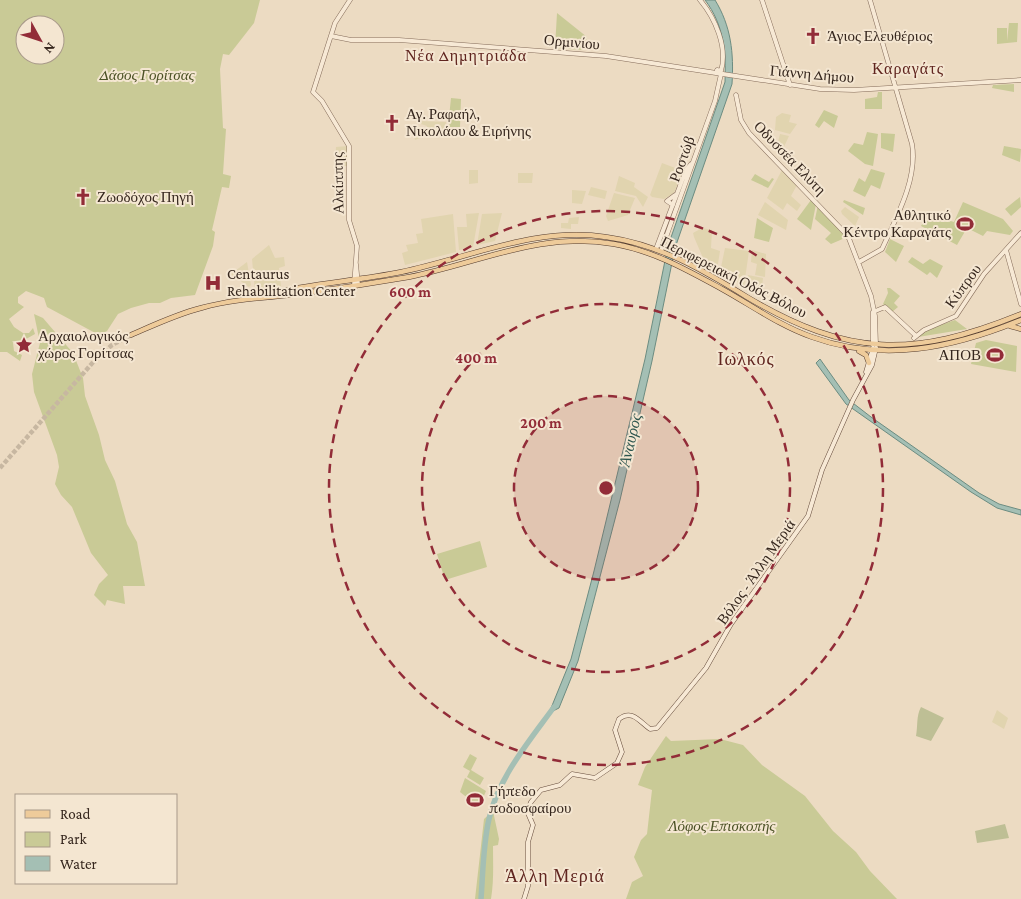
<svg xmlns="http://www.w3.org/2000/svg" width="1021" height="899" font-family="'Crimson Pro',serif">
	<rect width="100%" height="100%" fill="#ecdbc2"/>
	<path fill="#e1d4af" d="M782 113 791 115 789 122 797 124 790 134 775 130 776 117Z
		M420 121 446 122 445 128 415 140 414 135 426 132 427 126 421 124Z
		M780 134 789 136 783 149 777 146Z
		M348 146V166H335L336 147Z
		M662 163 683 171 674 193 664 199 652 197 650 195Z
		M469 170H478V183L469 184Z
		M782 170 797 185 791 196 801 205 797 211 787 203 783 210 767 198Z
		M518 173H533L532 183H518Z
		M619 176 635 183 634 187 648 197 643 207 636 196 615 191Z
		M591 187 607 191 605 199 588 195Z
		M572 190 586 191 582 204 572 203Z
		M614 193 635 198 628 215 608 221 606 216Z
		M765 202 788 220 786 230 758 215Z
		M845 207 859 217 855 226 842 214 841 211Z
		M479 213 473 247 459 250 457 227H467L466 214Z
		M502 213 495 241 477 245 482 214Z
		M453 214 456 252 405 265 402 253 408 251 406 245 418 243 416 234 423 233 421 219Z
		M579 217 578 224H571V229L561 228V223H568L569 218Z
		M702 228 712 230 711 248 720 251 717 270 703 258 694 237 693 233Z
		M269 245 275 258 284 257 285 266 279 268 281 286 255 291 252 259Z
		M725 248 749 251 744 286 720 272Z
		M752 250 766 254 765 277 755 275 757 264 751 262Z
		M247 262 251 285 249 287 231 274Z
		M748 275 763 278 761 297 747 288Z
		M997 710 1008 718 1004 729 992 722Z"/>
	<path fill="#c9ca96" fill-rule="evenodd" d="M0 0H260L254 23 229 55 223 54 220 69 223 128 226 129 223 174 231 176 229 188 222 187 212 230 215 232 213 246 195 295 171 298 160 303H149L131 308 118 314 107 331 99 335 47 307 44 298 26 291 18 297V303L24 307 9 319 14 327 23 333H29L33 328 35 334 19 343H13L14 351 22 355 20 361 7 352H0ZM25 25H55V55H25Z
		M557 13 587 37 584 50 555 48Z
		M1009 23H1018L1017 42 997 44V28H1007V41Z
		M1014 84V92L992 88 993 85Z
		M878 92H882V109H865V99L877 97Z
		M451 98 461 99 460 127H448Z
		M824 110 838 116 834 128 824 121 819 128 815 125Z
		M867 132 878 134 873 166 865 164 848 151 854 143 863 145Z
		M881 133 895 134 893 152 881 148Z
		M1004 146 1021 149 1020 162 1002 155Z
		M871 169 885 173 880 189 871 185 865 197 853 191 859 178 865 182Z
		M755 174 769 182 772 178 774 179 768 188 751 180Z
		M1020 197 1021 207 1011 216 1005 209Z
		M811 200 816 204 811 230 797 219Z
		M844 200 865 208 863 215 843 202Z
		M963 202 1003 219 1013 231 1010 235 987 231 983 236 967 228 957 245 921 226 928 214 954 222Z
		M818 205 847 237 845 238 831 244 825 239 831 233 815 219Z
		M757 218 773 228 769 242 754 238Z
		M890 239 904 246 896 262 885 252Z
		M912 257 923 264 930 259 943 266 937 278 930 272 927 275 908 262Z
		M887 288H890L900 296 894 303 898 307 892 312 883 304 888 293Z
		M34 314 43 318 73 353 83 378 85 396 99 435 105 460 115 481 127 524 137 542 145 586H123L125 604 107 600 105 606 94 595 99 584 108 575 91 553 72 507 61 495 55 484 59 467 57 455 34 392 32 374 40 343Z
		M955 320 967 329 918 337 923 331Z
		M986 340 1017 346 1016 372 971 364 976 343Z
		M480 541 487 567 445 580 437 554Z
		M666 736 671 741 720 739 743 745 762 765 805 796 833 831 856 852 870 871 897 899H626L632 882 643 876 634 857 641 840 647 834 652 790 638 785 645 767Z
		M470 754 477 758 471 770 484 778 480 785 467 777 470 771 463 767Z
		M465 778 486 791 479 807 460 792Z
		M493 811 499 839 498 845 493 846C493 864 494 881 491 899H475L484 819Z"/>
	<path fill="#bebf95" d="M921 707 944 718 931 741 916 736C918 726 916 716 921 707Z
		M1005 824 1009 838 977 843 975 831Z"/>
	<path fill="#a4bfb4" stroke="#6c8c81" d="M705 0H715C731 26 734 53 732 84L675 248 652 361 620 500 578 661 559 708 549 713 571 659 594 571 645 359 668 246 725 82C726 52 724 25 705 0Z
		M820 359 849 400 871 417 979 493 999 504 1021 510V515L997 508 971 492 846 404 816 363Z"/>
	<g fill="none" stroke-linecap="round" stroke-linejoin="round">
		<path stroke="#a4bfb4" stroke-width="5.5" d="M481 899C483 873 483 845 489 819 498 778 530 740 554 707"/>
		<path stroke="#c7b7a1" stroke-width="4.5" stroke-dasharray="4.5 2" stroke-linecap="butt" d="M0 468 95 360 112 345 131 335"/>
		<g stroke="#856c5a" stroke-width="5">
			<path id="tertiary" d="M350 0 335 23 313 92 322 101 349 146V220L357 246 354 286
				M700 0C715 18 728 47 721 71L717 70
				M762 0 790 85
				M331 36 351 40H399L606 56 820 89 854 90 1021 80
				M736 95 741 120 749 133 848 236 871 296 875 316 876 345
				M673 205 667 201 675 195
				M656 249 686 170 691 164
				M1006 250 1021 304
				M661 251 715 101 721 74
				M859 262 882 249C896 218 918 179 912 144L870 0
				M356 264 358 285
				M873 312 885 307 915 335
				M914 338 924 330 956 316 984 274 1021 233
				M873 345V312"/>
		</g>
		<g stroke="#674d3d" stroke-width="5">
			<path id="secondary" d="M866 372 873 348
				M524 899 528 886V842L533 825 527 811 531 802 541 790 560 785 572 774 595 778 617 763 622 752 615 730 619 719C632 709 639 721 650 729L657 728 706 668 731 624 808 516 822 470 853 400 872 365 876 348"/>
		</g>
		<g stroke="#533b2e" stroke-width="5.5">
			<path id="primary" d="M268 294C312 283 357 281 401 272 469 258 536 226 606 237 659 244 703 270 747 297 848 357 913 358 1021 314
				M1010 326 1021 329
				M131 335C154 325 177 314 201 308 230 300 259 298 289 295 329 290 369 284 409 277 480 263 540 231 614 244 654 251 687 270 722 289 751 305 780 326 812 337 883 363 953 348 1021 320
				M859 351 866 355 869 363"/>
		</g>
		<use href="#tertiary" stroke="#f7e9d5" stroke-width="4"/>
		<use href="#secondary" stroke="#f7e9d5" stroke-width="4"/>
		<use href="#primary" stroke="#eecb9a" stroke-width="4.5"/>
	</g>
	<circle cx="606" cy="488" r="92" fill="#922c38" fill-opacity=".12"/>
	<g fill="none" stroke="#922c38" stroke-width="2.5" stroke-dasharray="9 6">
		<circle cx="606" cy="488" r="92"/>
		<circle cx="606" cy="488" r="184"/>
		<circle cx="606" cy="488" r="277"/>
	</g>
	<defs>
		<g id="church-bare" transform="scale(1.35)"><path d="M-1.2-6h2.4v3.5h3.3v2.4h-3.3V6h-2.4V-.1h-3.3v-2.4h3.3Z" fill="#922c38" stroke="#f4e6d1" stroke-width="2.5" paint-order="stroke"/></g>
		<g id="stadium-bare" transform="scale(1.35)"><path d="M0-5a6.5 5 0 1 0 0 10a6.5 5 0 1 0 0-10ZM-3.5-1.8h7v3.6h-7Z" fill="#922c38" stroke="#f4e6d1" stroke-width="2.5" paint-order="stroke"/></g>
		<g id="hospital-bare" transform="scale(1.35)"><path d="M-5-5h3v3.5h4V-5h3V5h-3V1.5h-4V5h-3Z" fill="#922c38" stroke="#f4e6d1" stroke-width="2.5" paint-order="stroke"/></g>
		<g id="sight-bare" transform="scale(1.35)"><path d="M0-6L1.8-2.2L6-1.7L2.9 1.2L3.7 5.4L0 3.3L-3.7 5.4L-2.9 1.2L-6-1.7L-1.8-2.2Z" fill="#922c38" stroke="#f4e6d1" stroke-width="2.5" paint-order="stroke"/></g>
	</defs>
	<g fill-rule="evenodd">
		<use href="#church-bare" x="813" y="36"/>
		<use href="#church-bare" x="392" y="123"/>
		<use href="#church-bare" x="83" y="197"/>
		<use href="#stadium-bare" x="965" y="224"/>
		<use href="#hospital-bare" x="213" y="283"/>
		<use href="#sight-bare" x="24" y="345"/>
		<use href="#stadium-bare" x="995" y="355"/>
		<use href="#stadium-bare" x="475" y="800"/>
	</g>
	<g text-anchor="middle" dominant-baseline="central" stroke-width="4" stroke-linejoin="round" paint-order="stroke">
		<g font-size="15" fill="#35261d" stroke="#f4e6d1" text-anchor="start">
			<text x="827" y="36">Άγιος Ελευθέριος</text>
			<text x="406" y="114">Αγ. Ραφαήλ,<tspan x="406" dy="17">Νικολάου &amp; Ειρήνης</tspan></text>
			<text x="97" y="197">Ζωοδόχος Πηγή</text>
			<text x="951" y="215" text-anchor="end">Αθλητικό<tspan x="951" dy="17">Κέντρο Καραγάτς</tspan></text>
			<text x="227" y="274">Centaurus<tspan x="227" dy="17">Rehabilitation Center</tspan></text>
			<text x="38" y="336">Αρχαιολογικός<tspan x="38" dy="17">χώρος Γορίτσας</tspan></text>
			<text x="981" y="355" text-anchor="end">ΑΠΟΒ</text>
			<text x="489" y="791">Γήπεδο<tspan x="489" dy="17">ποδοσφαίρου</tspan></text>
		</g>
		<g font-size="15" fill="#35261d" stroke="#f4e6d1">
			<text transform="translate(572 42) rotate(5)">Ορμινίου</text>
			<text transform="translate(812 74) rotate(5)">Γιάννη Δήμου</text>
			<text transform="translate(790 158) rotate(46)">Οδυσσέα Ελύτη</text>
			<text transform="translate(682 159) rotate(-70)">Ροστώβ</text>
			<text transform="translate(338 183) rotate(-91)">Αλκίππης</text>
			<text transform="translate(734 277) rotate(27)">Περιφερειακή Οδός Βόλου</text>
			<text transform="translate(963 286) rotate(-54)">Κύπρου</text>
			<text transform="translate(756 572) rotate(-55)">Βόλος - Άλλη Μεριά</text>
		</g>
		<g font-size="15" font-style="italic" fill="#4b5125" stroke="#f4e6d1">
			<text x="147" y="75">Δάσος Γορίτσας</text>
			<text x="722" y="826">Λόφος Επισκοπής</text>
		</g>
		<g font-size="16" letter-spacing="1" fill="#60251f" stroke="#f4e6d1">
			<text x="466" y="55">Νέα Δημητριάδα</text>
			<text x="908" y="68">Καραγάτς</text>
		</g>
		<g font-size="16" font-style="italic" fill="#2d554e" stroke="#f4e6d1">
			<text transform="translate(630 440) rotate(-77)">Άναυρος</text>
		</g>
		<g font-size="18" letter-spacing="1" fill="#60251f" stroke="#f4e6d1">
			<text x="746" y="359">Ιωλκός</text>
			<text x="555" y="876">Άλλη Μεριά</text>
		</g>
	</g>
	<circle cx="606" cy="488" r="8" fill="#922c38" stroke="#f4e6d1" stroke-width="2.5"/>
	<g font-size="15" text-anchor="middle" font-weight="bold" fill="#922c38" stroke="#f4e6d1" stroke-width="4" stroke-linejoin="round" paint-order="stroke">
		<text x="410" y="297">600 m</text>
		<text x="476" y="363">400 m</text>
		<text x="541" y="428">200 m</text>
	</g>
	<rect x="15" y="794" width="162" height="90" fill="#f4e6d1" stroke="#a89989"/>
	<rect x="25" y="810" width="25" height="8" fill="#eecb9a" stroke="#a89989"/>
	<text x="60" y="819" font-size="15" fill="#35261d">Road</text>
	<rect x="25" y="832" width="25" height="15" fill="#c9ca96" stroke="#a89989"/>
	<text x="60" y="844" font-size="15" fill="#35261d">Park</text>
	<rect x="25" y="856" width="25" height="15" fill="#a4bfb4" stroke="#a89989"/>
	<text x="60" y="869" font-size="15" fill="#35261d">Water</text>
	<g transform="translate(40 40) rotate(130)"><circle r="24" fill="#f4e6d1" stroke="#a89989"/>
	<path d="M0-4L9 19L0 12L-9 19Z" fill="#922c38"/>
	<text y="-8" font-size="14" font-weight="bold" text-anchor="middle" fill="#35261d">N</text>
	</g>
</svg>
